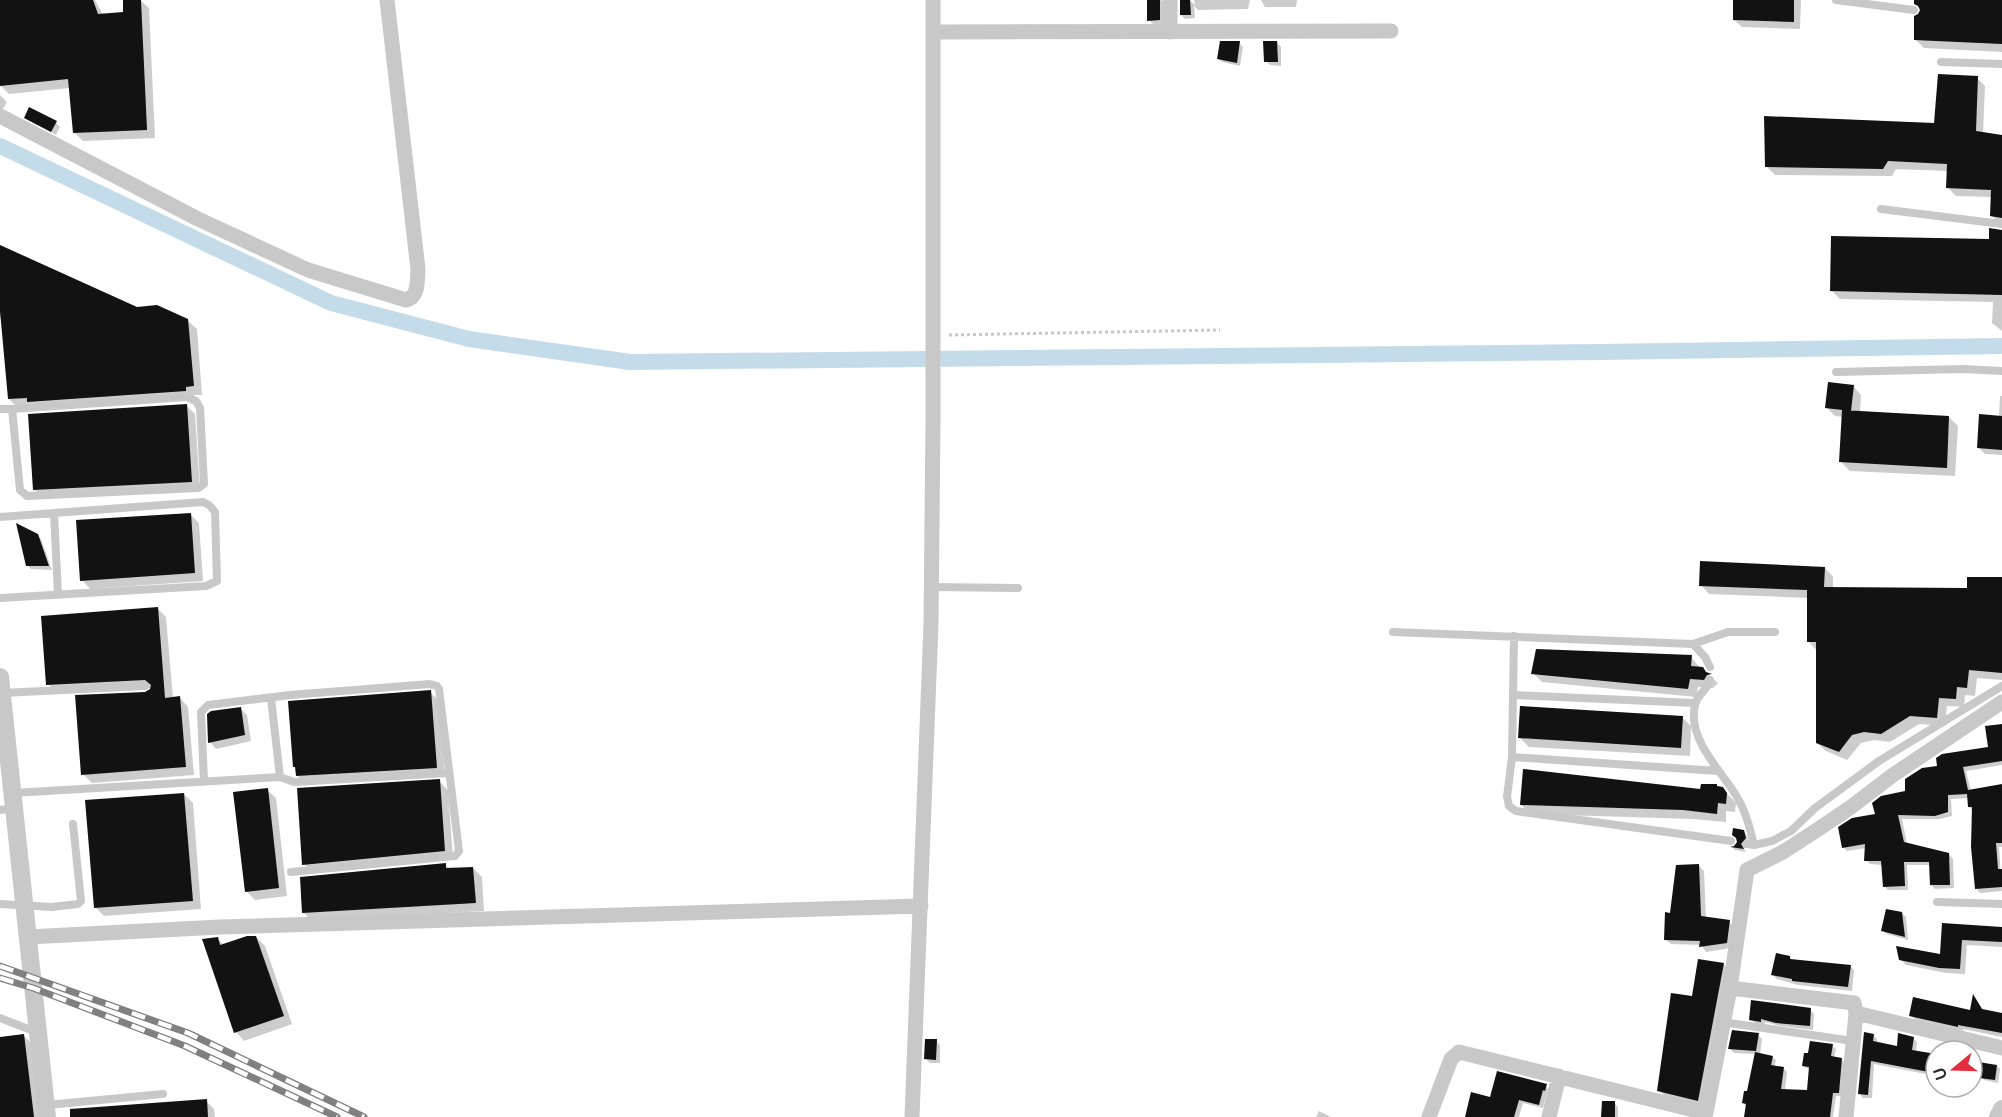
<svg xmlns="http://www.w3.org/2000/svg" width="2002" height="1117" font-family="Lato,sans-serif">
	<rect width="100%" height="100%" fill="#fff"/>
	<path fill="#0003" d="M0 0H95L103 15 125 13V0H140L149 8 155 138 83 141 74 132 70 88 9 94 0 85Z
		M1148 0H1161L1164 3V24H1153L1149 20Z
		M1181 0H1190L1195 5 1194 0H1250L1248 9 1198 10 1194 6 1195 18 1185 19 1181 15Z
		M1261 0H1297L1296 7H1265Z
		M1735 0H1801L1800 29 1742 27 1734 20Z
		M1916 0H2002V52L1924 48 1916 40 1922 10Z
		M1277 42 1281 47V66L1270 65 1266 61Z
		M1239 43 1243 47 1240 66 1222 62 1218 58Z
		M1977 78 1985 86 1983 133 2002 136V224L1991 216 1992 197 1956 196 1948 188V171L1896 169 1892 176 1775 175 1767 167 1935 124Z
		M0 95 7 102 2 110 0 109Z
		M30 109 56 123 60 127 56 135 30 121 26 117Z
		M2002 230V331L1992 323 1993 302 1840 299 1832 291 1990 240Z
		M0 247 137 308 187 320 197 329 202 395H194V399L18 408 9 399 4 321 0 317Z
		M1853 386 1861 395 1860 413 1949 417 1958 426 1955 476 1850 471 1841 462 1843 417 1835 416 1827 408Z
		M2000 396H2002V455L1985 454 1979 448 1999 417Z
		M186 405 195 414 200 491 43 498 34 489Z
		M190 514 199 523 203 581 90 589 82 580Z
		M37 535 41 539 52 570 31 569 27 565Z
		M1825 568 1833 577V588L1968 589 2002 579V680L1977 678 1975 696 1965 695 1964 707 1947 706 1945 726 1919 724 1890 742 1874 740 1861 743 1847 760 1826 751 1817 743V651L1809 642V598L1709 594 1701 585Z
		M158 609 166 617 173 698H180L188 707 194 775 92 783 83 774 146 693 155 688 57 693 48 684Z
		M1691 657 1700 668 1718 683 1713 688 1698 687 1696 697 1542 682 1533 673Z
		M430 692 439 701 445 776 306 784 297 775V769Z
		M241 709 247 715 251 741 216 749 210 742Z
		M1682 717 1691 726 1690 756 1529 747 1520 738Z
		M2002 725V765L1966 771 1971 791 2002 785V847H1999L2002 891 1980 893 1976 888 1973 810 1969 807V798L1951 799 1952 816 1940 819H1902L1907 844 1949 854 1953 859 1954 888 1935 889 1931 885V865H1907L1908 890H1888L1884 886 1883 865 1870 864 1866 860V848L1847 851 1843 847 1876 815 1939 768 1990 748Z
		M439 781 448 790 453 859 313 873 304 864Z
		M1716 785 1722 788 1736 803 1735 812 1726 811V822L1693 819 1530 814 1522 805 1702 790Z
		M267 790 276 798 287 896 255 900 246 891Z
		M184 794 193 803 201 909 104 916 96 908Z
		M1743 831 1747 836 1749 843 1744 849 1746 852 1735 850 1733 848 1738 843Z
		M445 864 450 870 473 868 482 877 484 911 312 921 303 912Z
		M1699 866 1704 871 1706 918 1729 922 1734 927 1731 948 1706 952 1701 945 1671 944 1665 939 1671 914Z
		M1902 913 1906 917 1908 940 1887 934 1883 930Z
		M1943 925 2002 928V947L1967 945 1965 974 1946 973 1906 965 1900 959 1942 956Z
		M256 937 265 946 292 1024 244 1041 236 1032 217 938 224 945Z
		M1790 957 1793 961 1850 966 1854 970 1852 991 1798 985 1777 979 1773 975Z
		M1723 964 1731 972 1706 1108 1667 1098 1659 1090 1694 998Z
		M1974 997 1984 1011 2002 1014V1037L1963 1029V1031L1916 1020 1910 1015 1971 1012Z
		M1810 1010 1814 1014 1813 1030 1781 1026 1765 1022V1025L1755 1023 1751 1019Z
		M1758 1035 1762 1039 1760 1055 1772 1057 1776 1060 1774 1067 1784 1069 1787 1072 1785 1091 1808 1092 1810 1070 1803 1066 1832 1046 1836 1049 1834 1058 1841 1059 1845 1063 1842 1096H1836L1833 1117H1746L1747 1107 1743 1103 1748 1093 1756 1054 1734 1053 1730 1049Z
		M1873 1035 1877 1039V1043L1898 1047 1913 1038 1917 1042 1916 1052 1936 1056V1076L1874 1064 1872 1098H1863L1860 1094Z
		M24 1036 33 1045 41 1117H0V1038Z
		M936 1041 940 1045V1063H930L926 1059Z
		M1972 1062 1997 1066 2000 1069 1998 1083 1984 1080 1981 1076 1972 1074Z
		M1544 1084 1548 1089 1543 1108 1523 1103 1519 1117H1467L1491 1099Z
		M206 1101 214 1109 215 1117H87Z
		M1614 1103 1618 1107V1117H1603Z
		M1319 1111 1331 1117H1316Z"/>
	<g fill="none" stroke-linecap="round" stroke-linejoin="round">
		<path stroke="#c4dcea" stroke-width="16" d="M0 146 331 303 469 339 630 362 1603 352 2002 346"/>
	</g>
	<path fill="#121212" d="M0 0H93L98 14 123 12V0H141L147 130 73 133 68 79 0 86Z
		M1147 0H1160V20L1147 21Z
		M1180 0H1190L1191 15H1180Z
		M1733 0H1794V22L1733 20Z
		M1914 0H2002V44L1914 40V16L1918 14 1920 10 1918 6 1914 4Z
		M1220 41H1240L1237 63 1217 59Z
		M1263 41H1277L1278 62H1264Z
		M1938 74 1978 76 1976 131 2002 135V218L1990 216 1991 190 1946 188 1947 164 1888 161 1883 169 1765 167 1764 116 1934 123Z
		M29 107 57 121 51 132 24 118Z
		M1989 228 2002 230V295L1830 291 1831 236 1989 239Z
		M0 245 137 307 157 305 188 319 194 386 186 387V391L27 402V398L8 399 0 311Z
		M1828 382 1854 385 1851 411 1825 408Z
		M187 404 192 482 33 490 28 414Z
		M1842 410 1949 416 1947 468 1839 462Z
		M1979 414 2002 416V450L1977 448Z
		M191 513 195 573 80 581 76 520Z
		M16 523 38 534 49 566H26Z
		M1700 561 1825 567 1824 587 1967 588V577H2002V673L1969 670 1967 688 1957 687 1956 699 1939 698 1937 718 1910 716 1881 734 1864 732 1852 735 1839 752 1816 743V642H1807V590L1699 586Z
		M158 607 165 698 180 696 186 767 81 775 75 695 145 692 150 689 151 685 145 680 46 685 41 616Z
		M1536 649 1692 655 1691 666 1703 667 1706 672 1712 674 1707 675 1704 680 1690 679 1688 689 1531 674Z
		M431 690 437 768 296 776 295 767H293L288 701Z
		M1520 706 1683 716 1681 748 1518 738Z
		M241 707 245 735 208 743 207 714 211 711Z
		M2002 724V761L1963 767 1968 790 2002 784V843H1996L1998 869H2002V887L1975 889 1971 847 1972 807H1968L1967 794 1948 795V812L1935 816 1898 815 1904 842 1949 853 1950 885H1930L1929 862H1904L1905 886 1883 887 1881 861H1864L1865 844 1842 848 1838 827 1852 818 1875 814 1872 803 1881 796 1905 791V779L1922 768 1937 766 1936 758 1942 754 1988 747 1985 726Z
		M1523 769 1700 789 1701 784H1717V786L1723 787 1727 793 1726 804 1718 803 1717 814 1683 810 1520 805Z
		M440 779 445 851 302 865 297 788Z
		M268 788 279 888 245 892 233 792Z
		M184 793 193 901 94 908 85 800Z
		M1733 828 1744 830 1746 838 1741 844 1744 849 1730 847 1734 846 1737 842 1736 838 1732 835Z
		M446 863V868L473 867 476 903 302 913 300 877Z
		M1699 864 1701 916 1730 920 1727 943 1699 947 1700 941 1664 940 1665 912 1670 913 1676 865Z
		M1886 909 1902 912 1905 937 1881 931Z
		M1942 923 2002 927V942L1962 940 1960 969 1939 968 1899 960 1896 946 1940 954Z
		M247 936H256L284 1016 234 1033 202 939 218 937 220 945Z
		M1776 953 1790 956V959L1851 965 1848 987 1792 981V979L1771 975Z
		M1698 959 1724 963 1698 1101 1657 1091 1671 993 1692 996Z
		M1973 994 1982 1009 2002 1013V1033L1958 1025V1027L1909 1016 1913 997 1970 1010Z
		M1751 1000 1811 1008 1810 1026 1776 1023 1761 1019V1022L1749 1020Z
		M1732 1030 1759 1033 1756 1051 1728 1049Z
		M1864 1032 1874 1034 1873 1041 1897 1046 1898 1033 1914 1037 1912 1050 1936 1054 1934 1073 1871 1061 1868 1095 1858 1094Z
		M24 1034 34 1117H0V1037Z
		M925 1039H937L936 1060 924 1059Z
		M1810 1041 1833 1044 1831 1056 1842 1058 1839 1093H1833L1830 1117H1744L1746 1104 1742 1103 1744 1091H1747L1755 1052 1773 1056 1771 1065 1784 1067 1781 1089 1807 1090 1809 1067 1802 1066 1804 1053H1808Z
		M1972 1061 1997 1065 1995 1080 1979 1078 1980 1074 1972 1072Z
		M1497 1071 1547 1084 1545 1091 1543 1090 1539 1105 1519 1100 1514 1117H1465L1471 1092 1490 1097Z
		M207 1099 208 1117H70V1109Z
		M1602 1101H1615V1117H1601Z"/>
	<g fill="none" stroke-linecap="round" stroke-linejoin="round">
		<path stroke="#c8c8c8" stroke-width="3" stroke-dasharray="3 3" stroke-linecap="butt" d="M949 335 1220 330"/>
		<path stroke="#c8c8c8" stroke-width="8" d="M1836 0 1914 10
			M1941 62 2002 64
			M1881 209 2002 224
			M1836 372 1963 369 2002 371
			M0 409H12L20 490 27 496 199 488 204 484 200 408 196 401 187 397 12 409
			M54 513 58 595
			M0 517 203 502 209 505 215 512 217 581 206 586 0 598
			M931 587 1018 588
			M1393 632 1693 644 1705 657 1710 667
			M1514 636 1512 757 1507 797 1509 806 1516 811 1731 841
			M1693 644 1728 632H1775
			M1710 680C1707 692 1695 693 1694 712 1691 743 1723 773 1737 797 1746 812 1750 829 1754 845
			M2 693 145 686
			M1514 695 1695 703
			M1512 757 1718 771
			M280 777 294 782 448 773
			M204 781 201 712 208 705 290 695 430 684 437 686 439 689 459 851 455 856 291 872
			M13 793 280 777 271 698
			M0 810 14 808
			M1747 844 1754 845 1772 841 1791 831 1815 808 1879 761 2002 686
			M1937 902 2002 904
			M0 904 52 907 78 904 81 901 73 824
			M0 1018 36 1032
			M1722 1022 1853 1041
			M47 1105 163 1094"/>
		<path stroke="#c8c8c8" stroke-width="15" d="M1170 0V32
			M933 32 1391 31
			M0 116 198 219 308 270 406 300C419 297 417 281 418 269L387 0
			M28 937 220 927 921 906
			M1730 988 1854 1003 1856 1013 1846 1117
			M1856 1013 2002 1048
			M912 1117 931 624 933 421V0
			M1429 1117 1451 1059 1459 1052 1706 1113 1730 988 1747 870 1783 852 1817 830 1851 807 1893 775 2002 702
			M1549 1117 1559 1076"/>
		<path stroke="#c8c8c8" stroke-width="18" d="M0 677 47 1117
			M1998 1117 2002 1109"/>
		<g stroke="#808080" stroke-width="7">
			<path id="rail" d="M0 966 188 1033 364 1117
				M0 978 33 988 185 1046 337 1117"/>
		</g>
		<use href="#rail" stroke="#fff" stroke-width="4.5" stroke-dasharray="14" stroke-linecap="butt"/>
	</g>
	<g transform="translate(1954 1069) rotate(251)"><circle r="28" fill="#ffffff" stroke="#aaaaaa" stroke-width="1.5"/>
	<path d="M0-4.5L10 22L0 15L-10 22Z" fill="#e32d3f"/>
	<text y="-9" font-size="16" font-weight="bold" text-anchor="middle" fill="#2b2b2b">U</text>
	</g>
</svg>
